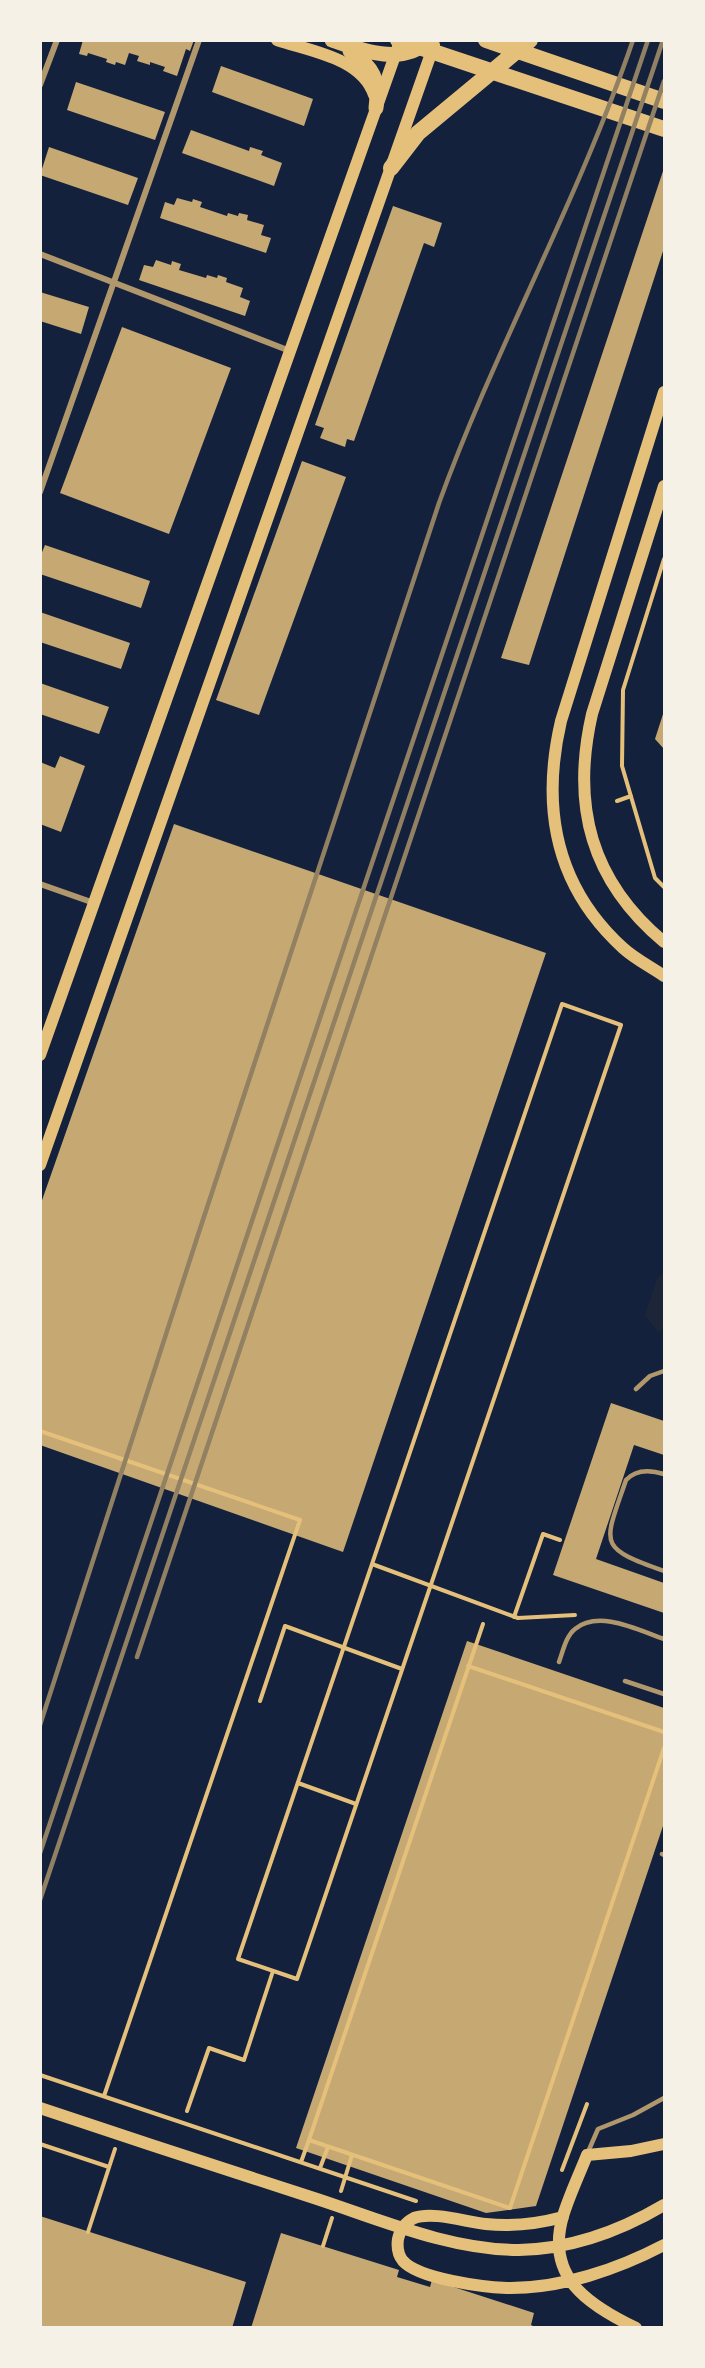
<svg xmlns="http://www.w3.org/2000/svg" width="705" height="2368" font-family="'Varela Round',sans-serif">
	<rect width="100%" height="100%" fill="#14213d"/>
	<path fill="#1d2539" d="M664 1272V1327L659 1333 645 1315 657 1279Z"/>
	<path fill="#c6a872" d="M83 40H194L190 51 186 49 177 76 163 71 165 67 150 62V65L137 61 139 56 129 53 125 65 116 62 115 65 106 62 107 59 88 53 87 56 79 54Z
		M221 66 313 99 304 126 212 92Z
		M76 82 165 112 155 140 67 110Z
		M191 130 249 151 250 147 263 151 261 155 282 163 274 186 182 153Z
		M49 147 138 178 128 205 40 175Z
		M664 168V248L529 665 501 658Z
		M177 198 192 202 193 199 202 202 200 207 227 216 228 213 238 216 239 213 248 215 247 220 264 225 261 235 271 238 266 253 160 218 165 202 174 205Z
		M393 206 442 223 434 247 424 243 354 441 347 439 345 447 320 438 324 428 315 425Z
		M156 260 171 265 172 261 181 264 179 270 206 278 207 275 217 278 218 275 227 278 226 282 243 288 240 297 250 301 245 316 139 280 144 265 153 267Z
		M40 292 89 307 81 334 40 321Z
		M122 327 231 368 169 534 60 493Z
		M302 461 346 477 259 715 216 700Z
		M45 545 150 581 141 608 40 574V557Z
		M40 612 130 643 121 669 40 642Z
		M40 683 109 707 99 734 40 714Z
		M664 711V749L655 739Z
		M60 756 85 766 61 832 40 824V762L55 768Z
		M174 824 546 953 343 1552 40 1445V1206Z
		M611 1403 664 1421V1455L634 1445 596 1559 664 1583V1613L553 1575Z
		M467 1641 664 1708V1823L536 2206 486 2213 296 2148Z
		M40 2216 246 2282 232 2328H40Z
		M281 2233 399 2270 397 2277 430 2287 432 2280 534 2313 531 2325 537 2328H251Z"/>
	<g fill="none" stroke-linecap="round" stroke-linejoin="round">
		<path stroke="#e5c07b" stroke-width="4" d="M664 559 623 690 622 766 655 878 664 887
			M617 801 631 796
			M562 1004 621 1025 297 1979 238 1959Z
			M40 1431 300 1520 104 2096
			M372 1564 518 1618 575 1615
			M514 1617 543 1534 560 1540
			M483 1624 309 2140 510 2208 664 1748
			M468 1666 664 1732
			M260 1701 285 1626 402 1669
			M298 1783 356 1804
			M40 2075 416 2201
			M187 2111 209 2048 244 2060 273 1971
			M40 2144 109 2167
			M301 2162 309 2140
			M320 2168 328 2147
			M562 2170 587 2104
			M341 2191 352 2155
			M88 2232 115 2149
			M323 2246 332 2218"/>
		<path stroke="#b1986c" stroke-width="4.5" d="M636 1389 650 1376 664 1371
			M664 1474C651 1470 636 1469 626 1480 604 1545 596 1547 664 1571
			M559 1662C563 1651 566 1636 575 1629 599 1609 640 1631 664 1639
			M625 1681 664 1694
			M662 1854 664 1855
			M588 2152 598 2129 633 2115 664 2098"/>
		<path stroke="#b1986c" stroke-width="6" d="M40 85 57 40
			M40 254 290 351
			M40 492 199 40
			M40 884 94 903"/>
		<path stroke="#e5c07b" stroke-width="12" d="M277 40C310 51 362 58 374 95
			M664 392 561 721C541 807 555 886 623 948 635 959 651 967 664 976
			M664 486 592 714C571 806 591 881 664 942
			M40 1055 398 47
			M40 1165 434 45
			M40 2108C132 2139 225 2169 317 2199 381 2220 450 2250 519 2250 571 2249 620 2231 664 2205
			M563 2217C537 2224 513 2227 486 2224 466 2222 433 2211 414 2218 406 2222 400 2230 398 2239 397 2246 398 2255 403 2261 419 2279 483 2287 507 2288 561 2289 618 2269 664 2245
			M636 2328C588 2305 545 2277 563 2216 569 2196 579 2175 587 2155L631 2151 664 2144"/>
		<path stroke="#e5c07b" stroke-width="15" d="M332 40C363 51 402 66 430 40
			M350 51C373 67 380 80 376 108"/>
		<path stroke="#e5c07b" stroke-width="16" d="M398 40 664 129
			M486 40 664 101
			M391 168 418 133 530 40"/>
		<path stroke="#918062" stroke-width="4.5" d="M137 1657 664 81
			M40 1725 197 1238 439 503C496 346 579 199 633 40
			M40 1853 648 40
			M40 1900 663 40"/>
	</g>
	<rect width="705" height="2368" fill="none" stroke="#f6f1e7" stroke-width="84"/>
</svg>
